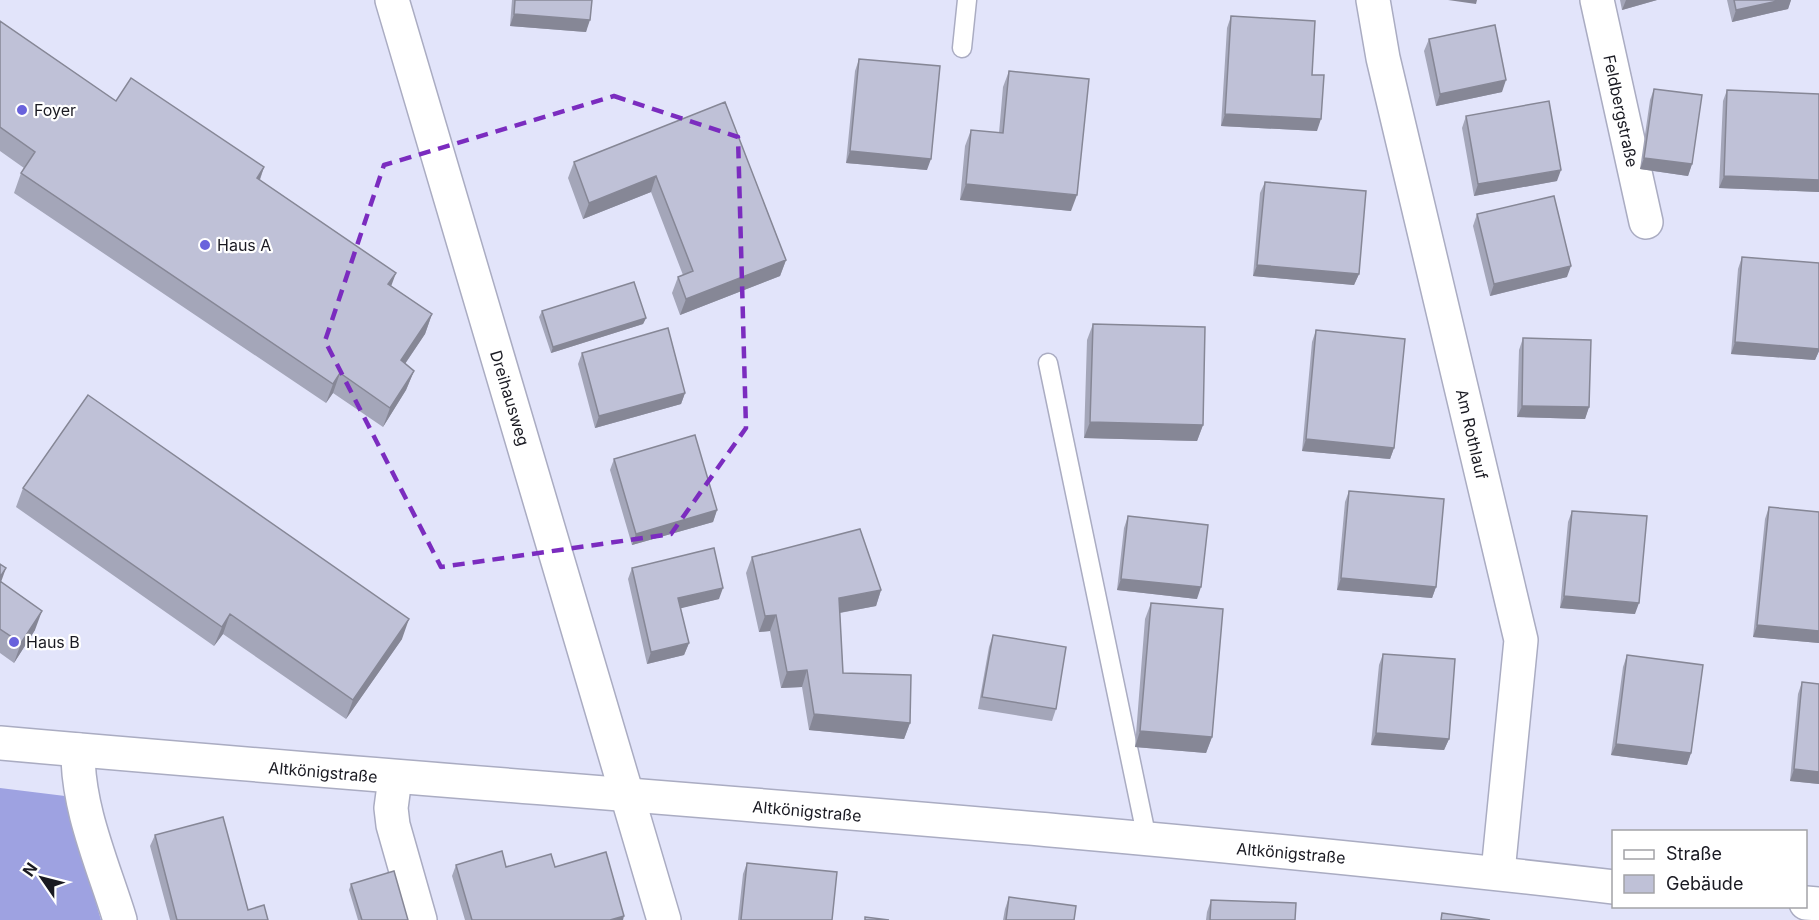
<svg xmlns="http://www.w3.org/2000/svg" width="1819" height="920" font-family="Inter,sans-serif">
	<rect width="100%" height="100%" fill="#e2e4fa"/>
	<path fill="#9ea2e1" d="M0 788 65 796 101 920H0Z"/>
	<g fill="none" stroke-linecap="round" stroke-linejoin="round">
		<g stroke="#aaacc2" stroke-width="21">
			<path id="lane" d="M962 48 967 0
				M1048 363 1147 839"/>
		</g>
		<g stroke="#aaacc2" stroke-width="36">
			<path id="street" d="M392 0 664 920
				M1373 0 1383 58 1521 640 1498 872
				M1597 0 1646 222
				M78 750C77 808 103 865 120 920
				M395 778 391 808 393 825 420 920"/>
		</g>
		<g stroke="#aaacc2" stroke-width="36">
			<path id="secondary" d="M0 743C538 791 1077 824 1614 887
				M1806 903 1819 904"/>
		</g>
		<use href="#lane" stroke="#fff" stroke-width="18"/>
		<use href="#street" stroke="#fff" stroke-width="33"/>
		<use href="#secondary" stroke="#fff" stroke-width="33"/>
	</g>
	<path fill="#a4a6b9" d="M512 0H592L586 32 510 26Z
		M1620 0H1657L1622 10Z
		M1727 0H1791L1788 9 1732 22Z
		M1231 16 1312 75 1317 131 1221 126 1227 28Z
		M0 21 116 101 264 167 260 180 391 286 432 314 425 334 405 364 414 371 406 390 383 427 333 393 326 403 14 193 21 173 24 168 0 151Z
		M1429 39 1502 92 1436 106 1424 51Z
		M859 59 927 170 846 163 855 71Z
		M1009 71 1071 211 960 200 965 146 971 130 999 133 1003 87Z
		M1654 89 1692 164 1688 176 1640 169 1650 100Z
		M1727 90 1819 94V192L1719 188 1723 101Z
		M725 102 786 260 780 276 680 315 672 293 678 277 683 275 651 192 583 219 568 178 574 162Z
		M1466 116 1557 181 1474 196 1462 128Z
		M1265 182 1359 274 1354 285 1253 276 1260 193Z
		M1477 214 1567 277 1490 296 1473 226Z
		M1742 257 1819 263V351L1815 360 1731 354 1738 269Z
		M542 311 646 318 643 324 551 353 539 317Z
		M1093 324 1203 425 1197 441 1084 438 1087 340Z
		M1316 330 1394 448 1390 459 1302 451 1312 342Z
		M1523 338 1589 407 1585 419 1517 417 1519 350Z
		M582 353 685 393 681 404 595 428 578 364Z
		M614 459 717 510 713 522 632 545 610 470Z
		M23 488 402 639 346 719 223 634 214 646 16 507Z
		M1349 491 1436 587 1432 598 1337 590 1345 502Z
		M1769 507 1819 512V643L1753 637 1765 519Z
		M1572 511 1635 614 1560 608 1568 522Z
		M1128 516 1197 599 1117 590 1124 528Z
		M752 557 881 590 876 606 840 613 843 673 910 723 904 739 809 730 802 687 781 688 770 631 759 632 746 573Z
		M0 564 1 582 35 630 14 663 0 653Z
		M632 568 719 599 680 608 689 643 684 655 647 664 628 579Z
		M1151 603 1212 737 1206 753 1135 747 1145 619Z
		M993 635 1056 709 1052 721 978 709 989 647Z
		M1383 654 1449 739 1444 750 1371 745 1379 665Z
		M1627 655 1691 753 1687 765 1611 755 1623 667Z
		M1802 682 1819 684V784L1790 781 1798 694Z
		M155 835 248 910 268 920H170L150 846Z
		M747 863 832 920H738L743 874Z
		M456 865 506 867H555L623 920H465L452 876Z
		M351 884 408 920H358L349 890Z
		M1009 897 1074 920H1003L1005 909Z
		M1211 900 1295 920H1206L1207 912Z"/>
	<path fill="#868796" d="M1448 0H1477L1476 4Z
		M1626 0H1657L1622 10Z
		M1782 0H1791L1788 9 1732 22 1736 10Z
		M514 14 590 20 586 32 510 26Z
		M1506 80 1502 92 1436 106 1440 94Z
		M1225 114 1321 119 1317 131 1221 126Z
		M850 151 931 159 927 170 846 163Z
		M1644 158 1692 164 1688 176 1640 169Z
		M264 167 257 187V178Z
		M1561 170 1557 181 1474 196 1478 184Z
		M656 176 651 192 583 219 589 203Z
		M1724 176 1819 180V192L1719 188Z
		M966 184 1077 195 1071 211 960 200Z
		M786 260 780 276 680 315 686 299Z
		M1257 265 1359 274 1354 285 1253 276Z
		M1571 266 1567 277 1490 296 1494 284Z
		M396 273 389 292 388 284Z
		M432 314 425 334 394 380 401 360Z
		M646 318 643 324 551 353 553 347Z
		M1735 342 1819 349V351L1815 360 1731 354Z
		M414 371 406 390 383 427 390 408Z
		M340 373 333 393 326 403 333 384Z
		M685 393 681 404 595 428 599 416Z
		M1522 406 1589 407 1585 419 1517 417Z
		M1090 422 1203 425 1197 441 1084 438Z
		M1306 439 1394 448 1390 459 1302 451Z
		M717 510 713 522 632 545 636 534Z
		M6 568 0 585V577Z
		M1341 578 1436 587 1432 598 1337 590Z
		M1121 579 1201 587 1197 599 1117 590Z
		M723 588 719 599 674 610 678 598Z
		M881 590 876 606 833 614 839 598Z
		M1564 596 1639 603 1635 614 1560 608Z
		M42 611 35 630 14 663 21 643Z
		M230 614 223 634 214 646 222 627Z
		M776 615 770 631 759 632 765 616Z
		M409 619 402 639 346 719 353 700Z
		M1757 625 1819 631V643L1753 637Z
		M689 643 684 655 647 664 651 652Z
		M807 670 802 687 781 688 787 672Z
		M814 714 910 723 904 739 809 730Z
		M1140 731 1212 737 1206 753 1135 747Z
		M1376 733 1449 739 1444 750 1371 745Z
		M1616 744 1691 753 1687 765 1611 755Z
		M1794 769 1819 772V784L1790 781Z
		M624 916 623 920H610Z"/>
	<path fill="#bfc1d7" stroke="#868796" stroke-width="1.5" d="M515 0H592L590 20 514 14Z
		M1734 0H1782L1736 10Z
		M1231 16 1315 21 1312 75H1324L1321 119 1225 114Z
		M0 21 116 101 131 78 264 167 257 178 396 273 388 284 432 314 401 360 414 371 390 408 340 373 333 384 21 173 35 152 0 127Z
		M1495 25 1506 80 1440 94 1429 39Z
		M859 59 940 66 931 159 850 151Z
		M1009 71 1089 79 1077 195 966 184 971 130 1003 133Z
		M1654 89 1702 95 1692 164 1644 158Z
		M1727 90 1819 94V180L1724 176Z
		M1549 101 1561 170 1478 184 1466 116Z
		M725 102 786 260 686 299 678 277 693 271 656 176 589 203 574 162Z
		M1265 182 1366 191 1359 274 1257 265Z
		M1554 196 1571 266 1494 284 1477 214Z
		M1742 257 1819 263V349L1735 342Z
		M634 282 646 318 553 347 542 311Z
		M1093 324 1205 327 1203 425 1090 422Z
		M668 328 685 393 599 416 582 353Z
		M1316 330 1405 339 1394 448 1306 439Z
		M1523 338 1591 340 1589 407 1522 406Z
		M88 395 409 619 353 700 230 614 222 627 23 488Z
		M695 435 717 510 636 534 614 459Z
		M1349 491 1444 499 1436 587 1341 578Z
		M1769 507 1819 512V631L1757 625Z
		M1572 511 1647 516 1639 603 1564 596Z
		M1128 516 1208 525 1201 587 1121 579Z
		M860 529 881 590 839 598 843 673 911 675 910 723 814 714 807 670 787 672 776 615 765 616 752 557Z
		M714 548 723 588 678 598 689 643 651 652 632 568Z
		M0 564 6 568 0 577Z
		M0 581 42 611 21 643 0 629Z
		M1151 603 1223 609 1212 737 1140 731Z
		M993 635 1066 647 1056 709 982 697Z
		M1383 654 1455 659 1449 739 1376 733Z
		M1627 655 1703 665 1691 753 1616 744Z
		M1802 682 1819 684V772L1794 769Z
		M223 817 248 910 264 905 268 920H177L155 835Z
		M502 851 506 867 551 854 555 867 606 852 624 916 610 920H472L456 865Z
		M747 863 837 872 832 920H741Z
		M394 871 408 920H362L351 884Z
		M1009 897 1076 906 1074 920H1006Z
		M1211 900 1296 903 1295 920H1210Z
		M1442 913 1490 920H1441Z
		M865 917 889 920H865Z"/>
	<path fill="none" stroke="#7b2cbf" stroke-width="4.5" stroke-dasharray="12 8" stroke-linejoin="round" d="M614 96 738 137 746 428 671 534 441 567 325 341 384 165Z"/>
	<g fill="#6962dc" stroke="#fff" stroke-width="2">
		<circle cx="22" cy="110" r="6"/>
		<circle cx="205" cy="245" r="6"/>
		<circle cx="14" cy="642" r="6"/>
	</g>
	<g text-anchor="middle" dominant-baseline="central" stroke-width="4.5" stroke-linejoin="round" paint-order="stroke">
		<g font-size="16" fill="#1a1a22" stroke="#fff" text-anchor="start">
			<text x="34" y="110">Foyer</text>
			<text x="217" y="245">Haus A</text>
			<text x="26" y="642">Haus B</text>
		</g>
		<g font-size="16" fill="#1a1a22" stroke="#fff">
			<text transform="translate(1621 111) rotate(78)">Feldbergstraße</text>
			<text transform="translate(510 398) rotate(73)">Dreihausweg</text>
			<text transform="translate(1472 434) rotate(77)">Am Rothlauf</text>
			<text transform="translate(323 772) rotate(5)">Altkönigstraße</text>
			<text transform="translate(807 811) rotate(5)">Altkönigstraße</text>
			<text transform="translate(1291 853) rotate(5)">Altkönigstraße</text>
		</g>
	</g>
	<rect x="1612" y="830" width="195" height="78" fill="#ffffff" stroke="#a3a3a7" stroke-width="1.5"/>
	<rect x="1624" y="850" width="30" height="9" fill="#ffffff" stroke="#a3a3a7" stroke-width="1.5"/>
	<text x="1666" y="860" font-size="18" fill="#1a1a22">Straße</text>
	<rect x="1624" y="875" width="30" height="18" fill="#bfc1d7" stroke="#a3a3a7" stroke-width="1.5"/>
	<text x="1666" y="890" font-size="18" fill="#1a1a22">Gebäude</text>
	<g transform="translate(42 878) rotate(305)" stroke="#ffffff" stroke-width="4.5" paint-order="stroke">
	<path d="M0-4.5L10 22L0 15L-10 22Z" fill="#1a1a22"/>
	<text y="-9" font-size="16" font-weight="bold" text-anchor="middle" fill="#1a1a22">N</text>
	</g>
</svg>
